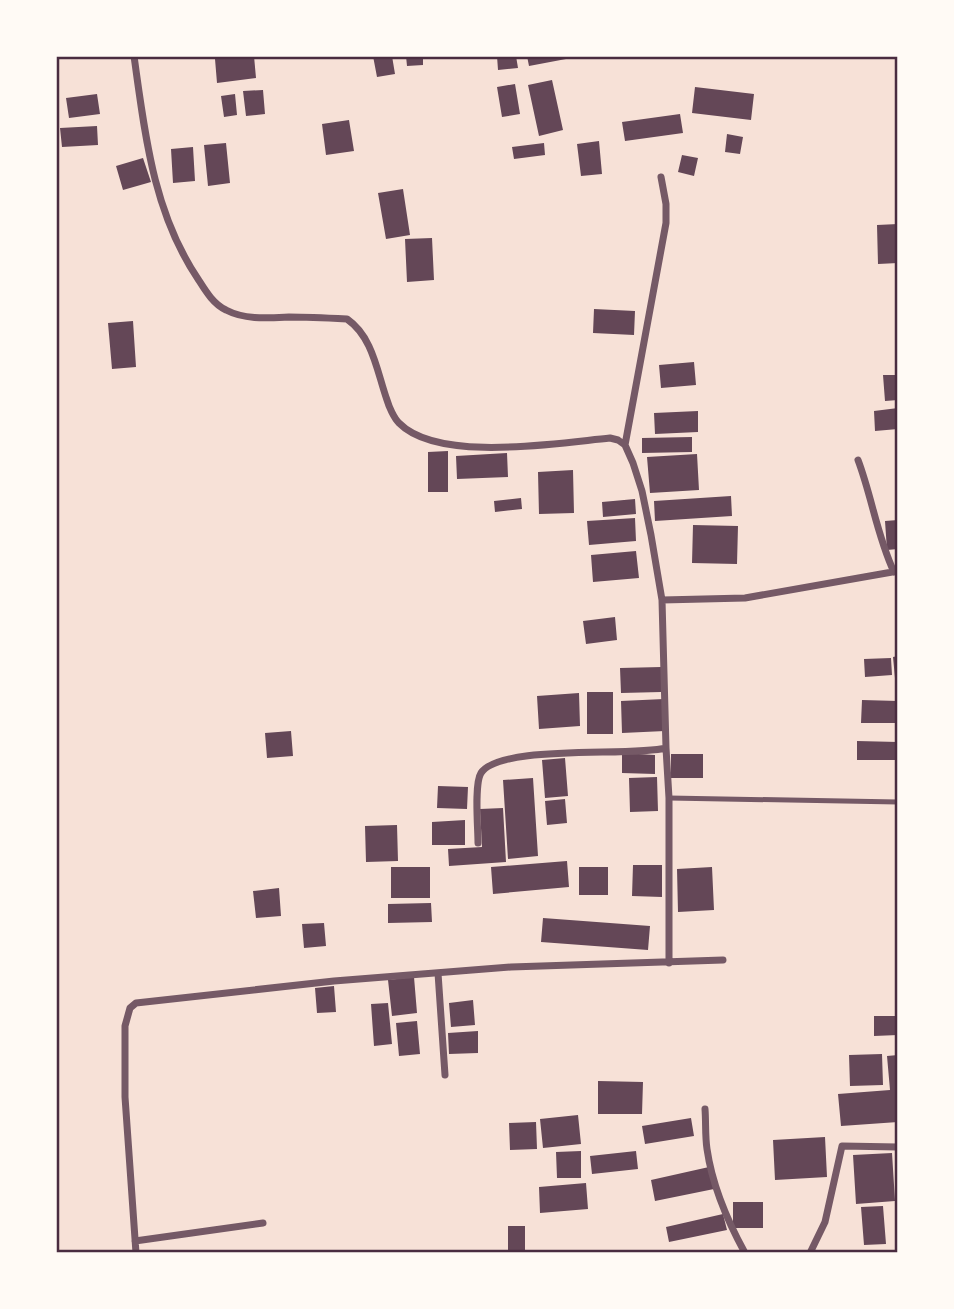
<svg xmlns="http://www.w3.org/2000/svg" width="954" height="1309" font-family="'Noto Sans',sans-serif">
	<rect width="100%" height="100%" fill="#f7e1d7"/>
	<path fill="#644757" d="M254 56 256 78 217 83 215 59Z
		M373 56H392L395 74 377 77Z
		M406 56H423V65L407 66Z
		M497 56H516L518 68 498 70Z
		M527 56H565L566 59 529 66Z
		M552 80 563 130 539 136 528 85Z
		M515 84 520 114 502 117 497 87Z
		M695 87 754 94 751 120 692 113Z
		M263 90 265 114 246 116 243 91Z
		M97 94 100 114 69 118 66 98Z
		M235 94 237 115 224 117 221 96Z
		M680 114 683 133 625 141 622 122Z
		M349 120 354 151 326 155 322 124Z
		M97 126 98 145 62 147 60 128Z
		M727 134 743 137 740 154 725 152Z
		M599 141 602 174 581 176 577 144Z
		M226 143 230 183 208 186 204 145Z
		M544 143 545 155 514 159 512 147Z
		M193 147 195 181 173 183 171 149Z
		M682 155 698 158 694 176 678 172Z
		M143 158 151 182 123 190 116 166Z
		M403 189 410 235 386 239 378 193Z
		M898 224V263L878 264 877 225Z
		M432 238 434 280 407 282 405 239Z
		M594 309 635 311 634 335 593 333Z
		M133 321 136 367 112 369 108 323Z
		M694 362 696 385 661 388 659 365Z
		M883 375H898V400L885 401Z
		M898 408V429L875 431 874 411Z
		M698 411V432L655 434 654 413Z
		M692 437V452L642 453V438Z
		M448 451V492H428V452Z
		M507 453 508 477 457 479 456 456Z
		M697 454 699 490 650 493 647 457Z
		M573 470 574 513 539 514 538 472Z
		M731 496 732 516 655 521 654 501Z
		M521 498 522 509 495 512 494 501Z
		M635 499 636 514 603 517 602 502Z
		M635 518 636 541 589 545 587 521Z
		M898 520V549L887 550 885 521Z
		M693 525 738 526 737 564 692 563Z
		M636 551 639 578 593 582 591 555Z
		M615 617 617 640 586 644 583 621Z
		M898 656V678H895L893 657Z
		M891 658 892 675 865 677 864 659Z
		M661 667V692L621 693 620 668Z
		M587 692H613V734H587Z
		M579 693 580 726 539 729 537 696Z
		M664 699 665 731 622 733 621 701Z
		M862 700 898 701V723H861Z
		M291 731 293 756 267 758 265 733Z
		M857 741 898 742V760H857Z
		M622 753 655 755V774L622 773Z
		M671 754H703V778H671Z
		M565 758 568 796 545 798 542 760Z
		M657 777 658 811 630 812 629 778Z
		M533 778 538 856 508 859 503 780Z
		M438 786 468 787 467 809 437 808Z
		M565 799 567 823 547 825 545 801Z
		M503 808 506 862 449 866 448 849 482 847 480 809Z
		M465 820V845H432V822Z
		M397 825 398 861 366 862 365 826Z
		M567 861 569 887 493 894 491 867Z
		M633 865H662V897L632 896Z
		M391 867H430V898H391Z
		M579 867H608V895H579Z
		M712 867 714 910 678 912 677 869Z
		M279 888 281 916 256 918 253 891Z
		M431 903 432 922 388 923V904Z
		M543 918 650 926 648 950 541 942Z
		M324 923 326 946 304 948 302 924Z
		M414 977 417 1013 392 1016 388 980Z
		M334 986 336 1012 317 1013 315 988Z
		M473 1000 475 1025 451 1027 449 1003Z
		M388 1003 392 1044 374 1046 371 1004Z
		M874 1016H898V1035L874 1036Z
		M417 1021 420 1054 399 1056 396 1023Z
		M478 1031V1053L449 1054 448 1033Z
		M882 1054 883 1085 850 1086 849 1055Z
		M898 1055V1122L841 1126 838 1094 890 1090 887 1056Z
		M598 1081 643 1082 642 1114H598Z
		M578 1115 581 1144 543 1148 540 1119Z
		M691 1118 694 1136 645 1144 642 1126Z
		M536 1122 537 1149 510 1150 509 1123Z
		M825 1137 827 1177 775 1180 773 1140Z
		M581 1151V1178H557L556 1152Z
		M636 1151 638 1169 592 1174 590 1156Z
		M892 1153 895 1201 856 1204 853 1155Z
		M709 1167 714 1189 655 1201 651 1180Z
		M586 1183 588 1209 540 1213 539 1187Z
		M733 1202H763V1228H733Z
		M883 1206 886 1244 864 1245 861 1207Z
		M723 1214 727 1230 669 1242 666 1227Z
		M508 1226H525V1253H508Z"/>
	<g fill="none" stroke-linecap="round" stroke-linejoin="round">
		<path stroke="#755966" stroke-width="5" d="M669 798 898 802"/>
		<path stroke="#755966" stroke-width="7" d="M134 56C145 134 153 212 198 279 205 290 213 304 226 310 245 320 268 318 289 317 308 317 328 318 347 319 373 337 377 372 387 400 389 407 394 418 399 423 438 463 558 443 610 438L618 440 625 445 633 463 642 491 651 535 662 600 666 748C631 757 500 744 481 773 474 784 478 828 478 843
			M625 445 666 223V204L661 177
			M858 460C872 497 877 536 894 572
			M662 600 745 598 898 571
			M666 748 669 798V963
			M438 973 445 1075
			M705 1109C706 1122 705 1136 707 1149 712 1184 728 1222 745 1253
			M135 1241 263 1223
			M136 1253 125 1097V1026L130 1008 136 1003 334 981 511 967 723 960
			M810 1253 825 1222 842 1146 898 1147"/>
	</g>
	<rect width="954" height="1309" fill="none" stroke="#fffaf5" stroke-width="116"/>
	<rect x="58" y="58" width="838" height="1193" fill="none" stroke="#4a2c40" stroke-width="2.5"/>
</svg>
